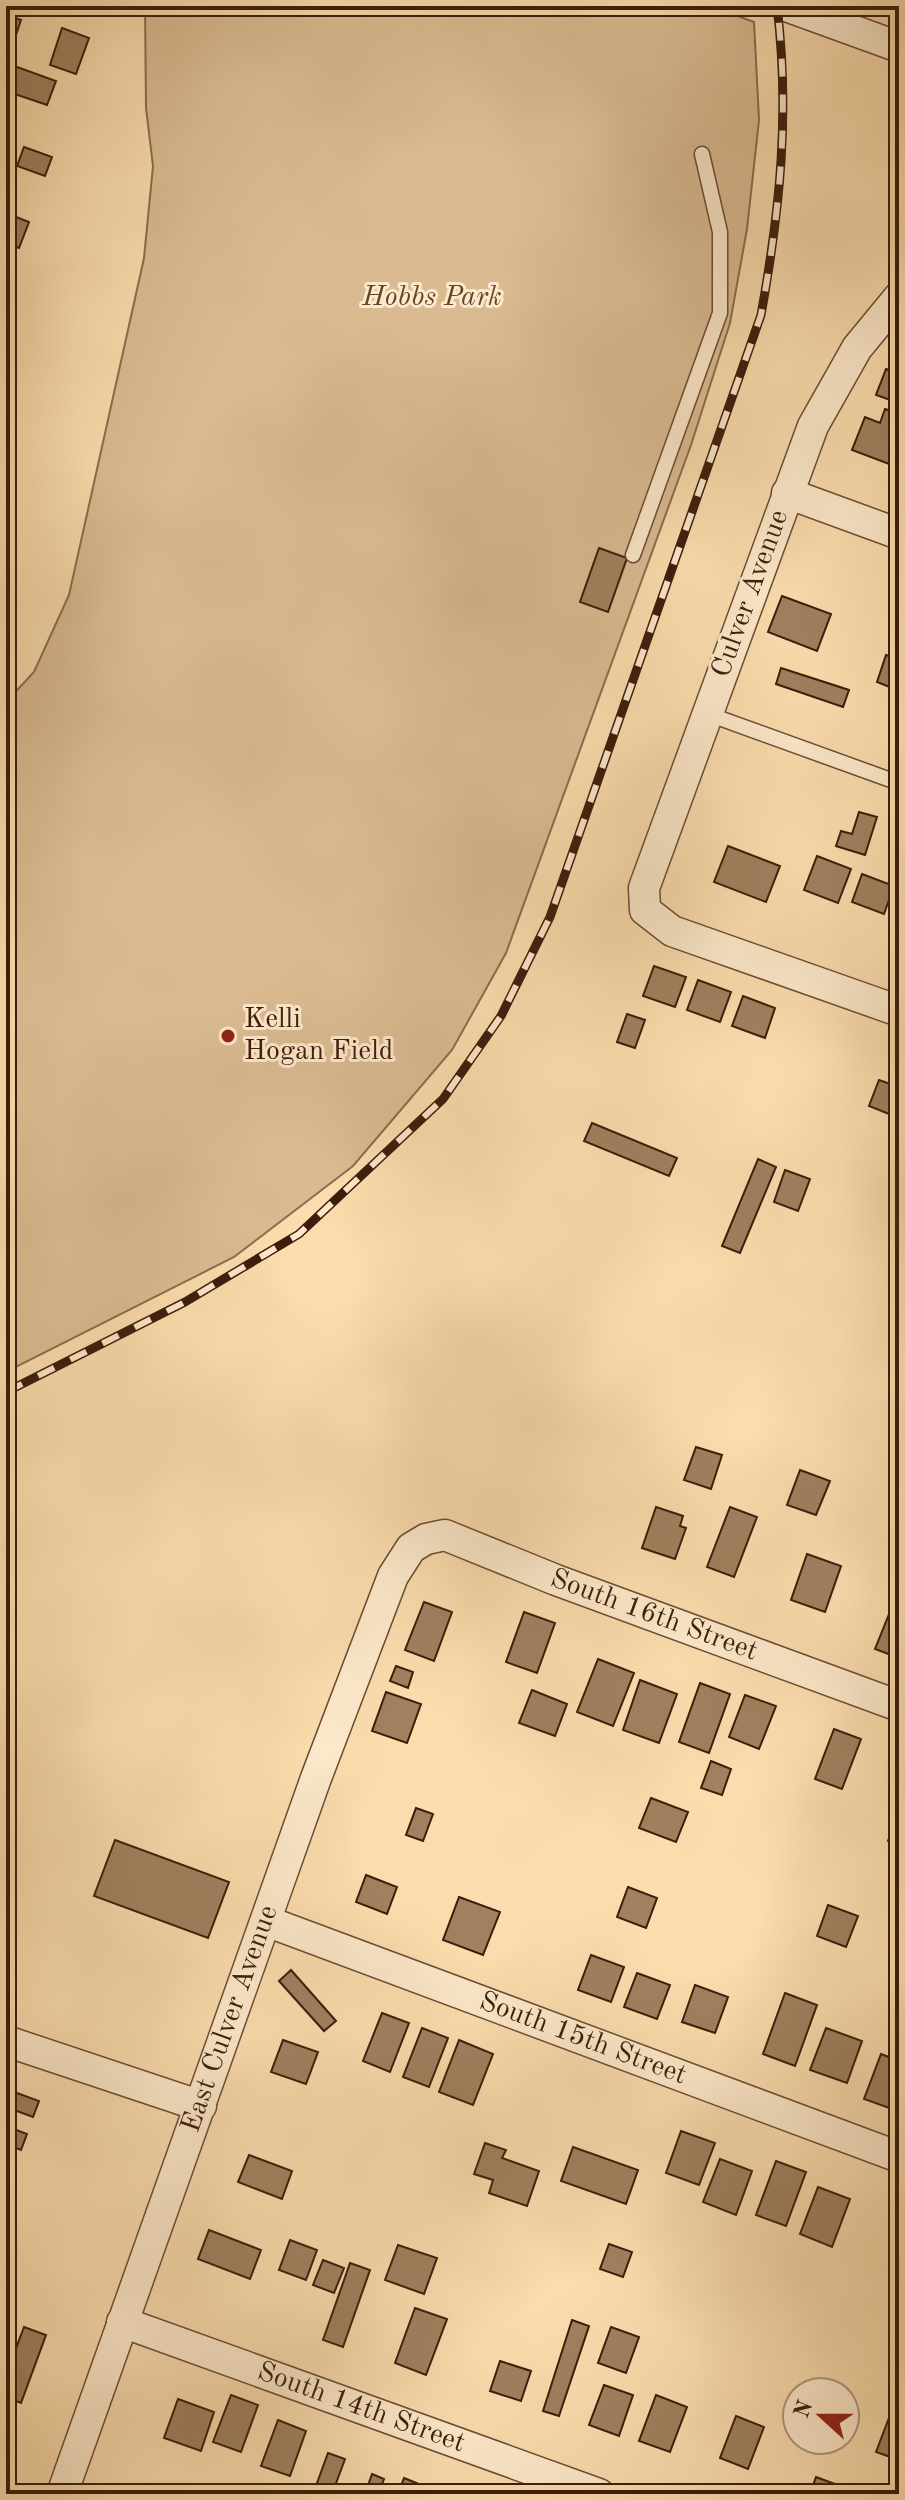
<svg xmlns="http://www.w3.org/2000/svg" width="905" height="2500" font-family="'Old Standard TT',serif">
	<rect width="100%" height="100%" fill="#fadcad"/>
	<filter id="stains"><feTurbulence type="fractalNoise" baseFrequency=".0025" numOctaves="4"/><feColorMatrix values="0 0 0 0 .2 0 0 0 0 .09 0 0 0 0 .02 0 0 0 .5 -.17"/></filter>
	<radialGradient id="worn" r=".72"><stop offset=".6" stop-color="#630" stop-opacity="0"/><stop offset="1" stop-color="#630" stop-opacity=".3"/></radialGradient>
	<path fill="#dabb91" stroke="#8c6c4e" stroke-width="2" d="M145 6H711L754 22 759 120 747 229 730 323 691 445 506 953 452 1050 353 1166 234 1257 6 1372V702L34 672 69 595 144 258 153 166 146 108Z"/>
	<path fill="#9f805f" stroke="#3d1c0b" stroke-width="2" d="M6 15 21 20 9 56 6 55Z
		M62 28 89 38 76 74 50 65Z
		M6 63 56 81 47 105 6 91Z
		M24 147 52 157 45 176 17 166Z
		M6 213 29 222 19 248 6 243Z
		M886 369 899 374V403L876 395Z
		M885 409 899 414V437L889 464 852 450 865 417 880 423Z
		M599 548 627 558 608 612 580 602Z
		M782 596 831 614 817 651 768 632Z
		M886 655 899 659 897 690 877 682Z
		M781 668 849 690 843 707 776 684Z
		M859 812 877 817 865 855 836 846 841 831 852 834Z
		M728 846 780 866 766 902 714 882Z
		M817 856 851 869 838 903 804 890Z
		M862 874 894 886 884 914 852 902Z
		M654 966 686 977 675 1007 643 996Z
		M698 980 731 992 720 1022 687 1010Z
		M743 996 775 1008 765 1038 732 1026Z
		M627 1014 645 1020 635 1048 617 1042Z
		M879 1080 899 1087V1118L869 1106Z
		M592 1123 677 1158 669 1176 584 1141Z
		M758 1159 776 1167 740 1253 722 1246Z
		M785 1170 810 1179 798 1211 774 1202Z
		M696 1447 722 1455 711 1489 684 1480Z
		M800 1470 830 1481 816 1515 787 1505Z
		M656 1507 683 1516 680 1526 686 1528 675 1559 642 1548Z
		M730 1507 757 1517 734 1577 707 1567Z
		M807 1554 841 1566 825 1612 791 1600Z
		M898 1592H899V1658L875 1649Z
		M424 1602 452 1612 434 1661 405 1650Z
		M524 1612 555 1623 537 1673 506 1662Z
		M598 1659 634 1673 613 1726 577 1712Z
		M396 1666 413 1672 408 1688 390 1681Z
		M640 1680 677 1694 659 1743 623 1730Z
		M700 1683 730 1694 709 1753 679 1742Z
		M532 1690 567 1704 555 1736 519 1723Z
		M386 1692 421 1704 407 1743 372 1731Z
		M745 1695 776 1706 759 1749 729 1737Z
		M834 1729 861 1739 842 1789 815 1779Z
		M711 1761 731 1769 722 1795 701 1788Z
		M651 1798 688 1812 676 1842 639 1828Z
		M416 1808 433 1814 423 1841 406 1835Z
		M899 1813V1845L888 1841Z
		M115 1840 229 1882 208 1938 94 1896Z
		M366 1875 397 1887 387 1914 356 1902Z
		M628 1887 657 1898 646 1928 617 1917Z
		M459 1897 500 1912 483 1955 443 1940Z
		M828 1905 858 1916 846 1947 817 1936Z
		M591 1955 624 1967 611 2002 578 1990Z
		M291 1970 336 2021 324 2031 279 1981Z
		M637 1973 670 1985 657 2019 624 2007Z
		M695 1985 728 1997 715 2033 682 2022Z
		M785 1993 817 2005 795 2066 763 2054Z
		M382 2013 409 2023 390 2072 363 2061Z
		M422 2028 448 2038 429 2087 403 2077Z
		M826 2028 862 2041 847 2083 810 2070Z
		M283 2040 318 2052 306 2084 271 2072Z
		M459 2040 493 2054 473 2105 439 2092Z
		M881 2054 899 2061V2089L892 2109 864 2099Z
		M6 2089 39 2101 33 2117 6 2107Z
		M6 2126 27 2134 21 2150 6 2144Z
		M681 2131 715 2143 699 2185 666 2173Z
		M485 2143 506 2150 502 2158 539 2171 527 2206 489 2193 493 2180 474 2174Z
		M573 2147 638 2170 626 2204 561 2181Z
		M249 2155 292 2171 282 2199 238 2182Z
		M720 2159 752 2171 736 2215 703 2202Z
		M776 2161 806 2172 786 2226 756 2215Z
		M6 2165 16 2169 10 2185 6 2183Z
		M818 2187 850 2199 832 2247 800 2234Z
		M209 2230 261 2250 250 2279 198 2259Z
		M290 2240 317 2250 306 2280 279 2270Z
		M609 2244 632 2252 623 2277 600 2269Z
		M398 2245 437 2258 424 2294 385 2280Z
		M323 2260 344 2268 334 2293 313 2285Z
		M350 2263 370 2270 343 2347 323 2340Z
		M415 2308 447 2319 426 2375 395 2363Z
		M572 2320 589 2326 559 2416 543 2411Z
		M24 2327 46 2335 21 2403 6 2397V2375Z
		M611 2327 639 2337 626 2373 598 2363Z
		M500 2361 531 2371 521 2401 490 2391Z
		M604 2385 633 2395 619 2436 589 2425Z
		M231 2395 258 2405 241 2452 213 2442Z
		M656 2395 687 2407 670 2452 639 2441Z
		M178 2399 214 2412 201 2451 164 2438Z
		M736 2416 764 2427 748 2469 720 2458Z
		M889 2418 899 2421V2460L876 2452Z
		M278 2420 306 2431 290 2476 261 2466Z
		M328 2453 345 2459 332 2494H313Z
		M372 2474 384 2479 378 2494H365Z
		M816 2477 862 2494H810Z
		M404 2478 419 2484 415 2494H398Z"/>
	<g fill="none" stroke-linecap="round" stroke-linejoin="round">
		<g stroke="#6c4c34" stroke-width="17">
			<path id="lane" d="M633 555 720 313V232L702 154
				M708 714 899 783"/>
		</g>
		<g stroke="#6c4c34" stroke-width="33">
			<g id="street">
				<path d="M786 6 899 47"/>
				<path d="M899 297 857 348 813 426 644 888 645 910 672 931 899 1011"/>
				<path d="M787 493 899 534"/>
				<path id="s1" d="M266 1921 899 2157"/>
				<path d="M6 2041 201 2106"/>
				<path id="s2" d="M122 2322 599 2494"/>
				<path id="s3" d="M62 2494 316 1778 393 1576 411 1548 426 1539 445 1535 556 1580 899 1706"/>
			</g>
		</g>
		<use href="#lane" stroke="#fce8ca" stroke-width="14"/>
		<use href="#street" stroke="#fce8ca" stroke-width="30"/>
		<g stroke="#3d1c0b" stroke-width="9">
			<path id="rail" d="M6 1392 185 1302 299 1234 443 1099 501 1016 550 917 761 315C780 209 790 114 777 6"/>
		</g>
		<use href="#rail" stroke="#fce8ca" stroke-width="6" stroke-dasharray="18" stroke-linecap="butt"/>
	</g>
	<circle fill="#8f2418" stroke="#fce8ca" stroke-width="3" cx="228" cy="1036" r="8"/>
	<g text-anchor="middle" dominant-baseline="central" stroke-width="6" stroke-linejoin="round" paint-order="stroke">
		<g font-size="28" font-style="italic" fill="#64442c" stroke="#fce8ca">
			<text x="432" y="298">Hobbs Park</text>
		</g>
		<g font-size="28" fill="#3d1c0b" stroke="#fce8ca">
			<text transform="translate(751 594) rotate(-70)">Culver Avenue</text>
			<text stroke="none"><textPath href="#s3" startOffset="1270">South 16th Street</textPath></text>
			<text stroke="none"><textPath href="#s3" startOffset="504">East Culver Avenue</textPath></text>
			<text stroke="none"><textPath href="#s1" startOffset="338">South 15th Street</textPath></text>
			<text stroke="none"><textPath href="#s2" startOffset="254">South 14th Street</textPath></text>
		</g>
		<g font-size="28" fill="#3d1c0b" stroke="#fce8ca" text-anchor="start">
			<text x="244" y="1020">Kelli<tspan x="244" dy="32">Hogan Field</tspan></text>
		</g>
	</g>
	<rect width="905" height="2500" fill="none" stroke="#fadcad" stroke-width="32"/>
	<rect x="8" y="8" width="889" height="2484" fill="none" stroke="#3d1c0b" stroke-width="4"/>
	<rect x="16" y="16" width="873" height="2468" fill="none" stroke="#3d1c0b" stroke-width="2"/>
	<g transform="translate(821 2416) rotate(291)"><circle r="38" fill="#fce8ca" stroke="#b0967e" stroke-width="2"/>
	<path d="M0-6L14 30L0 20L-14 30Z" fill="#8f2418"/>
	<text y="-12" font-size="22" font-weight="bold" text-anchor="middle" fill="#3d1c0b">N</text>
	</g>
	<rect width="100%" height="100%" filter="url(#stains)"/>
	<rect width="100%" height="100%" fill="url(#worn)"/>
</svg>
